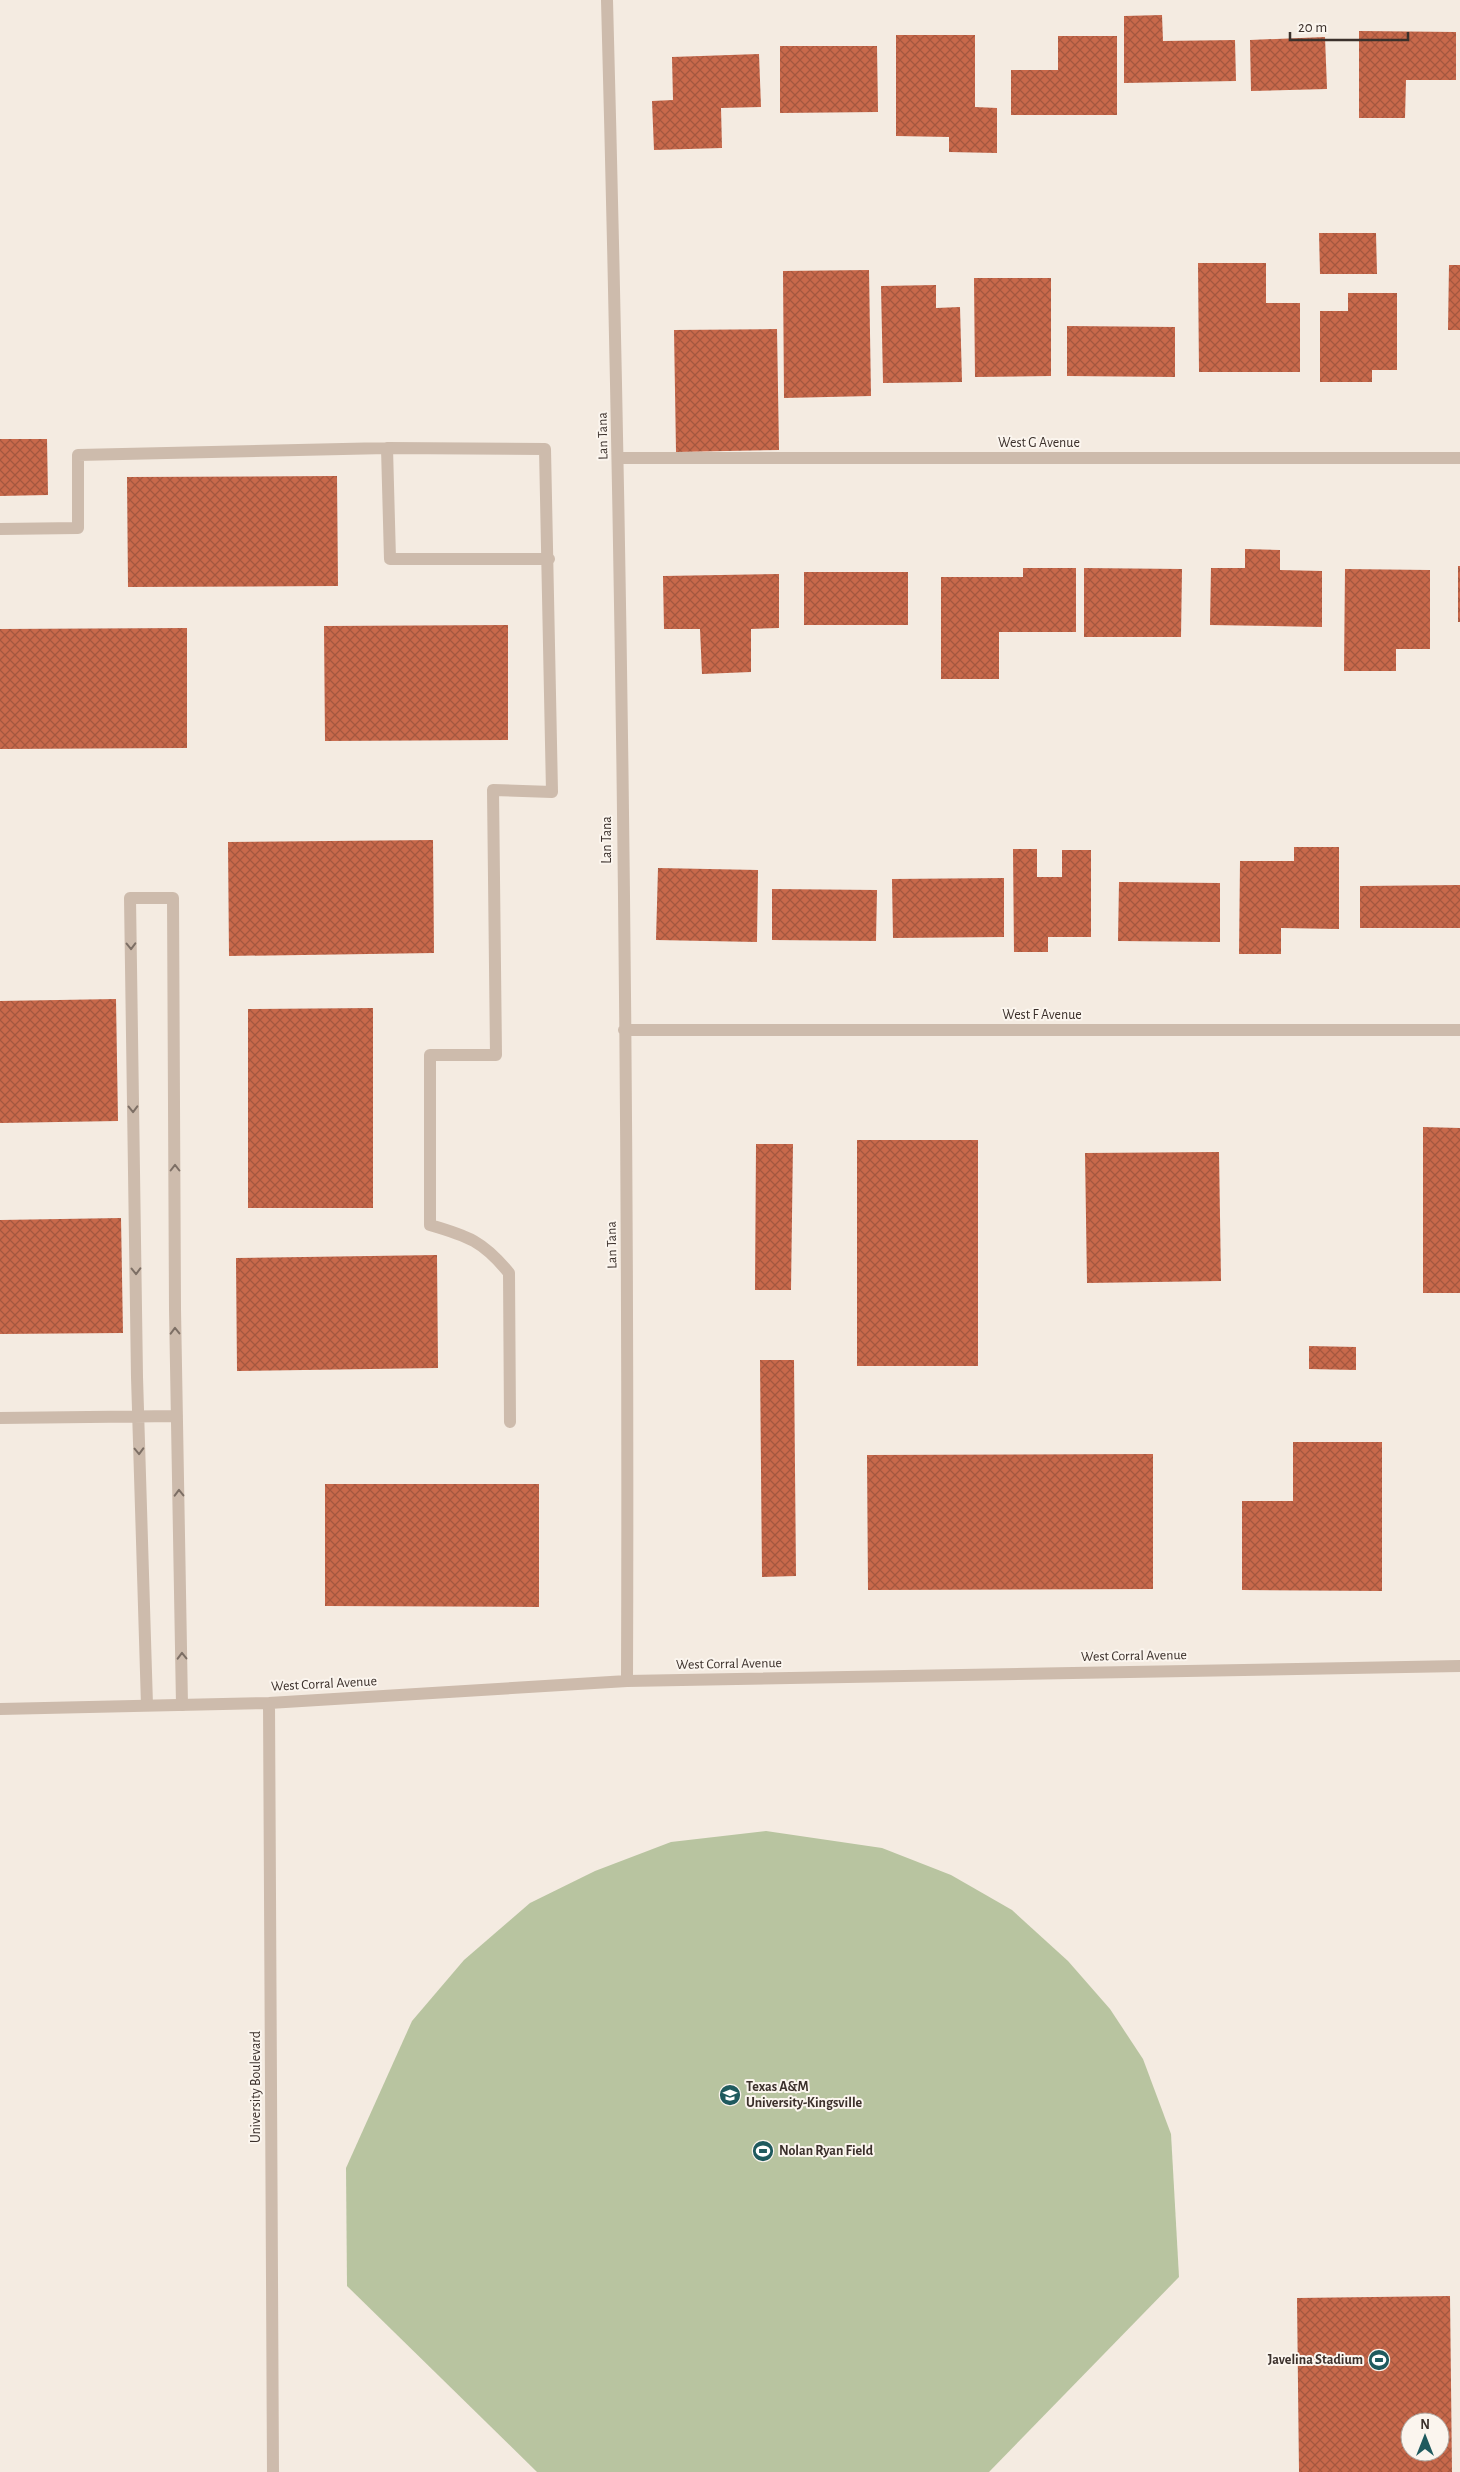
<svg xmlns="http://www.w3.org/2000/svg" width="1460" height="2472" font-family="'Alegreya Sans',sans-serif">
	<defs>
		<pattern id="building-cross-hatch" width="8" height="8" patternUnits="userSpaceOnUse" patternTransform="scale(1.25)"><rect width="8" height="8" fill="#c8694b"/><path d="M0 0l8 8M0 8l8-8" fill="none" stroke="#a4573f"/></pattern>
	</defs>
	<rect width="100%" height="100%" fill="#f4ebe1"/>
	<path fill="#b8c4a0" d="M766 1831 882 1848 951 1875 1012 1910 1068 1961 1110 2009 1143 2059 1171 2134 1179 2277 989 2472H537L347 2286 346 2168 412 2021 464 1960 530 1903 595 1871 671 1842Z"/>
	<path fill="url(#building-cross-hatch)" fill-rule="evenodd" d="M1162 15 1163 41 1235 40 1236 81 1124 83V16Z
		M1359 31 1456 32V80H1406L1405 118H1359Z
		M896 35H975V107L997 108V153L949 152V137L896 136Z
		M1058 36H1117V115H1011V70H1058Z
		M1325 37 1327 89 1251 91 1250 40Z
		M780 46H877L878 112 780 113Z
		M759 54 761 107 721 108 722 148 654 150 652 101 673 100 672 57Z
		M1319 233H1376L1377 274H1320Z
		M1198 263H1266V303H1300V372H1199Z
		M1449 265H1460V330H1448Z
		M869 270 871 396 784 398 783 271Z
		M974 278H1051V376L975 377Z
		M936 285V308L960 307 962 382 883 383 881 286Z
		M1348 293H1397V370H1372V382H1320V311H1348Z
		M1067 326 1175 327V377L1067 376Z
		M777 329 779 450 676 452 674 330Z
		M0 439H47L48 495 0 496Z
		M337 476 338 586 128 587 127 477Z
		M1245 549 1280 550V570L1322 571V627L1210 625 1211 568H1245Z
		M1458 566H1460V622H1458Z
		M1023 568H1076V632H999V679H941V577H1023Z
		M1084 568 1182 569 1181 637H1084Z
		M1345 569 1430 570V649H1396V671H1344Z
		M804 572H908V625H804Z
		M779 574V628L751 629V672L702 674 700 629H664L663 576Z
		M508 625V740L325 741 324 626Z
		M187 628V748L0 749V629Z
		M433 840 434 953 229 956 228 842Z
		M1294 847H1339V929L1281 928V954H1239L1240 861H1294Z
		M1013 849H1037V877H1062V850H1091V937H1048V952H1014Z
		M658 868 758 870 757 942 656 940Z
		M1004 878V937L893 938 892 879Z
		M1119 882 1220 883V942L1118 941Z
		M1460 885V928H1360V886Z
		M772 889 877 890 876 941 772 940Z
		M116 999 118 1121 0 1123V1001Z
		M373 1008V1208H248V1009Z
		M1423 1127 1460 1128V1293H1423Z
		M857 1140H978V1366H857Z
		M756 1144H793L791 1290H755Z
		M1219 1152 1221 1281 1087 1283 1085 1153Z
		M121 1218 123 1333 0 1334V1220Z
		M437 1255 438 1368 237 1371 236 1258Z
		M1309 1346 1356 1347V1370L1309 1369Z
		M760 1360H794L796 1576 762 1577Z
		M1293 1442H1382V1591L1242 1590V1501H1293Z
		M1153 1454V1589L868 1590 867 1455Z
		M325 1484H539V1607L325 1606Z
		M1450 2296 1452 2472H1299L1297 2298ZM1410 2422H1440V2452H1410Z"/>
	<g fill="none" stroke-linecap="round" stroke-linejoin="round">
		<path stroke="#cdbbac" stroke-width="12" d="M387 448 390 559H549
			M0 529 78 528V455L387 448 545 449 552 792 493 790 496 1055H430V1225C468 1236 483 1241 509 1273L510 1422
			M0 1418 177 1416
			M147 1705 137 1377 130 898H173L175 1309 182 1705"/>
		<path stroke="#cdbbac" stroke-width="12" d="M607 0C622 560 629 1120 627 1681
			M619 458H1460
			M624 1030H1460
			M269 1703 273 2472
			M0 1709 269 1703 627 1681 1460 1666"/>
	</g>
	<defs><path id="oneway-chevron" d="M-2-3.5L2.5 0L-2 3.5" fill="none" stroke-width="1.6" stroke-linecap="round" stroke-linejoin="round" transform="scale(1.25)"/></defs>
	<g stroke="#7d6f65">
		<use href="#oneway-chevron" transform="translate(131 946) rotate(89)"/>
		<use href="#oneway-chevron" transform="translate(133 1109) rotate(89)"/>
		<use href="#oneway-chevron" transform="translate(175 1168) rotate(-90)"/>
		<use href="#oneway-chevron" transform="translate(136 1271) rotate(89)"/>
		<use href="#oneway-chevron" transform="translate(175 1331) rotate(-91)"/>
		<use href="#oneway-chevron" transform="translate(139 1451) rotate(88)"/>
		<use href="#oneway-chevron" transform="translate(179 1493) rotate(-91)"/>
		<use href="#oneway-chevron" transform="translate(182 1656) rotate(-91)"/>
	</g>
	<defs>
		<g id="university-disc" transform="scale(1.125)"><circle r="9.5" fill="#1f5a5e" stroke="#fbf5ee"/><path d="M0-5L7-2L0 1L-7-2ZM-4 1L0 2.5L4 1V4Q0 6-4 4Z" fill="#fff"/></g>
		<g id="stadium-disc" transform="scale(1.125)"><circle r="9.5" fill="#1f5a5e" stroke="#fbf5ee"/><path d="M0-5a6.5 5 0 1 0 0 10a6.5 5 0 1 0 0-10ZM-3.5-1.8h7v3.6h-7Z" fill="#fff"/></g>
	</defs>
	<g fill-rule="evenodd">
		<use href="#university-disc" x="730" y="2095"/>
		<use href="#stadium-disc" x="763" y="2151"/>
		<use href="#stadium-disc" x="1379" y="2360"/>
	</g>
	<g text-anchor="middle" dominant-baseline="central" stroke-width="4" stroke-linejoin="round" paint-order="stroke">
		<g font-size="14" fill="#3b302b" stroke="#fbf5ee">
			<text transform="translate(603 436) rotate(-91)">Lan Tana</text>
			<text x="1039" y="443">West G Avenue</text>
			<text transform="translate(607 840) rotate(-90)">Lan Tana</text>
			<text x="1042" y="1015">West F Avenue</text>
			<text transform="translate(612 1245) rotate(-91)">Lan Tana</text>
			<text transform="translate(1134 1656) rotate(-1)">West Corral Avenue</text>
			<text transform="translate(729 1664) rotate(-1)">West Corral Avenue</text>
			<text transform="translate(324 1684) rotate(-3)">West Corral Avenue</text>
			<text transform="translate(256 2087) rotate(-90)">University Boulevard</text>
		</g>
		<g font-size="14" font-weight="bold" fill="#3b302b" stroke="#fbf5ee" text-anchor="start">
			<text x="746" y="2087">Texas A&amp;M<tspan x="746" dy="16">University-Kingsville</tspan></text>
			<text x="779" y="2151">Nolan Ryan Field</text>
			<text x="1363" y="2360" text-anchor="end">Javelina Stadium</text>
		</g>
	</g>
	<g transform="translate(1425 2437)"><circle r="24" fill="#fbf5ee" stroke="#aea6a0"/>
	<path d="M0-4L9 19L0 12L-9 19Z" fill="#1f5a5e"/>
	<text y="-8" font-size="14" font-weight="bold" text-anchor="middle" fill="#3b302b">N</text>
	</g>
	<path d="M1290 32v8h118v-8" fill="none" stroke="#3b302b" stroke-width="2.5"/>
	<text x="1298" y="32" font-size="15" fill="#3b302b" stroke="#fbf5ee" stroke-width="4" paint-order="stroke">20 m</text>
</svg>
